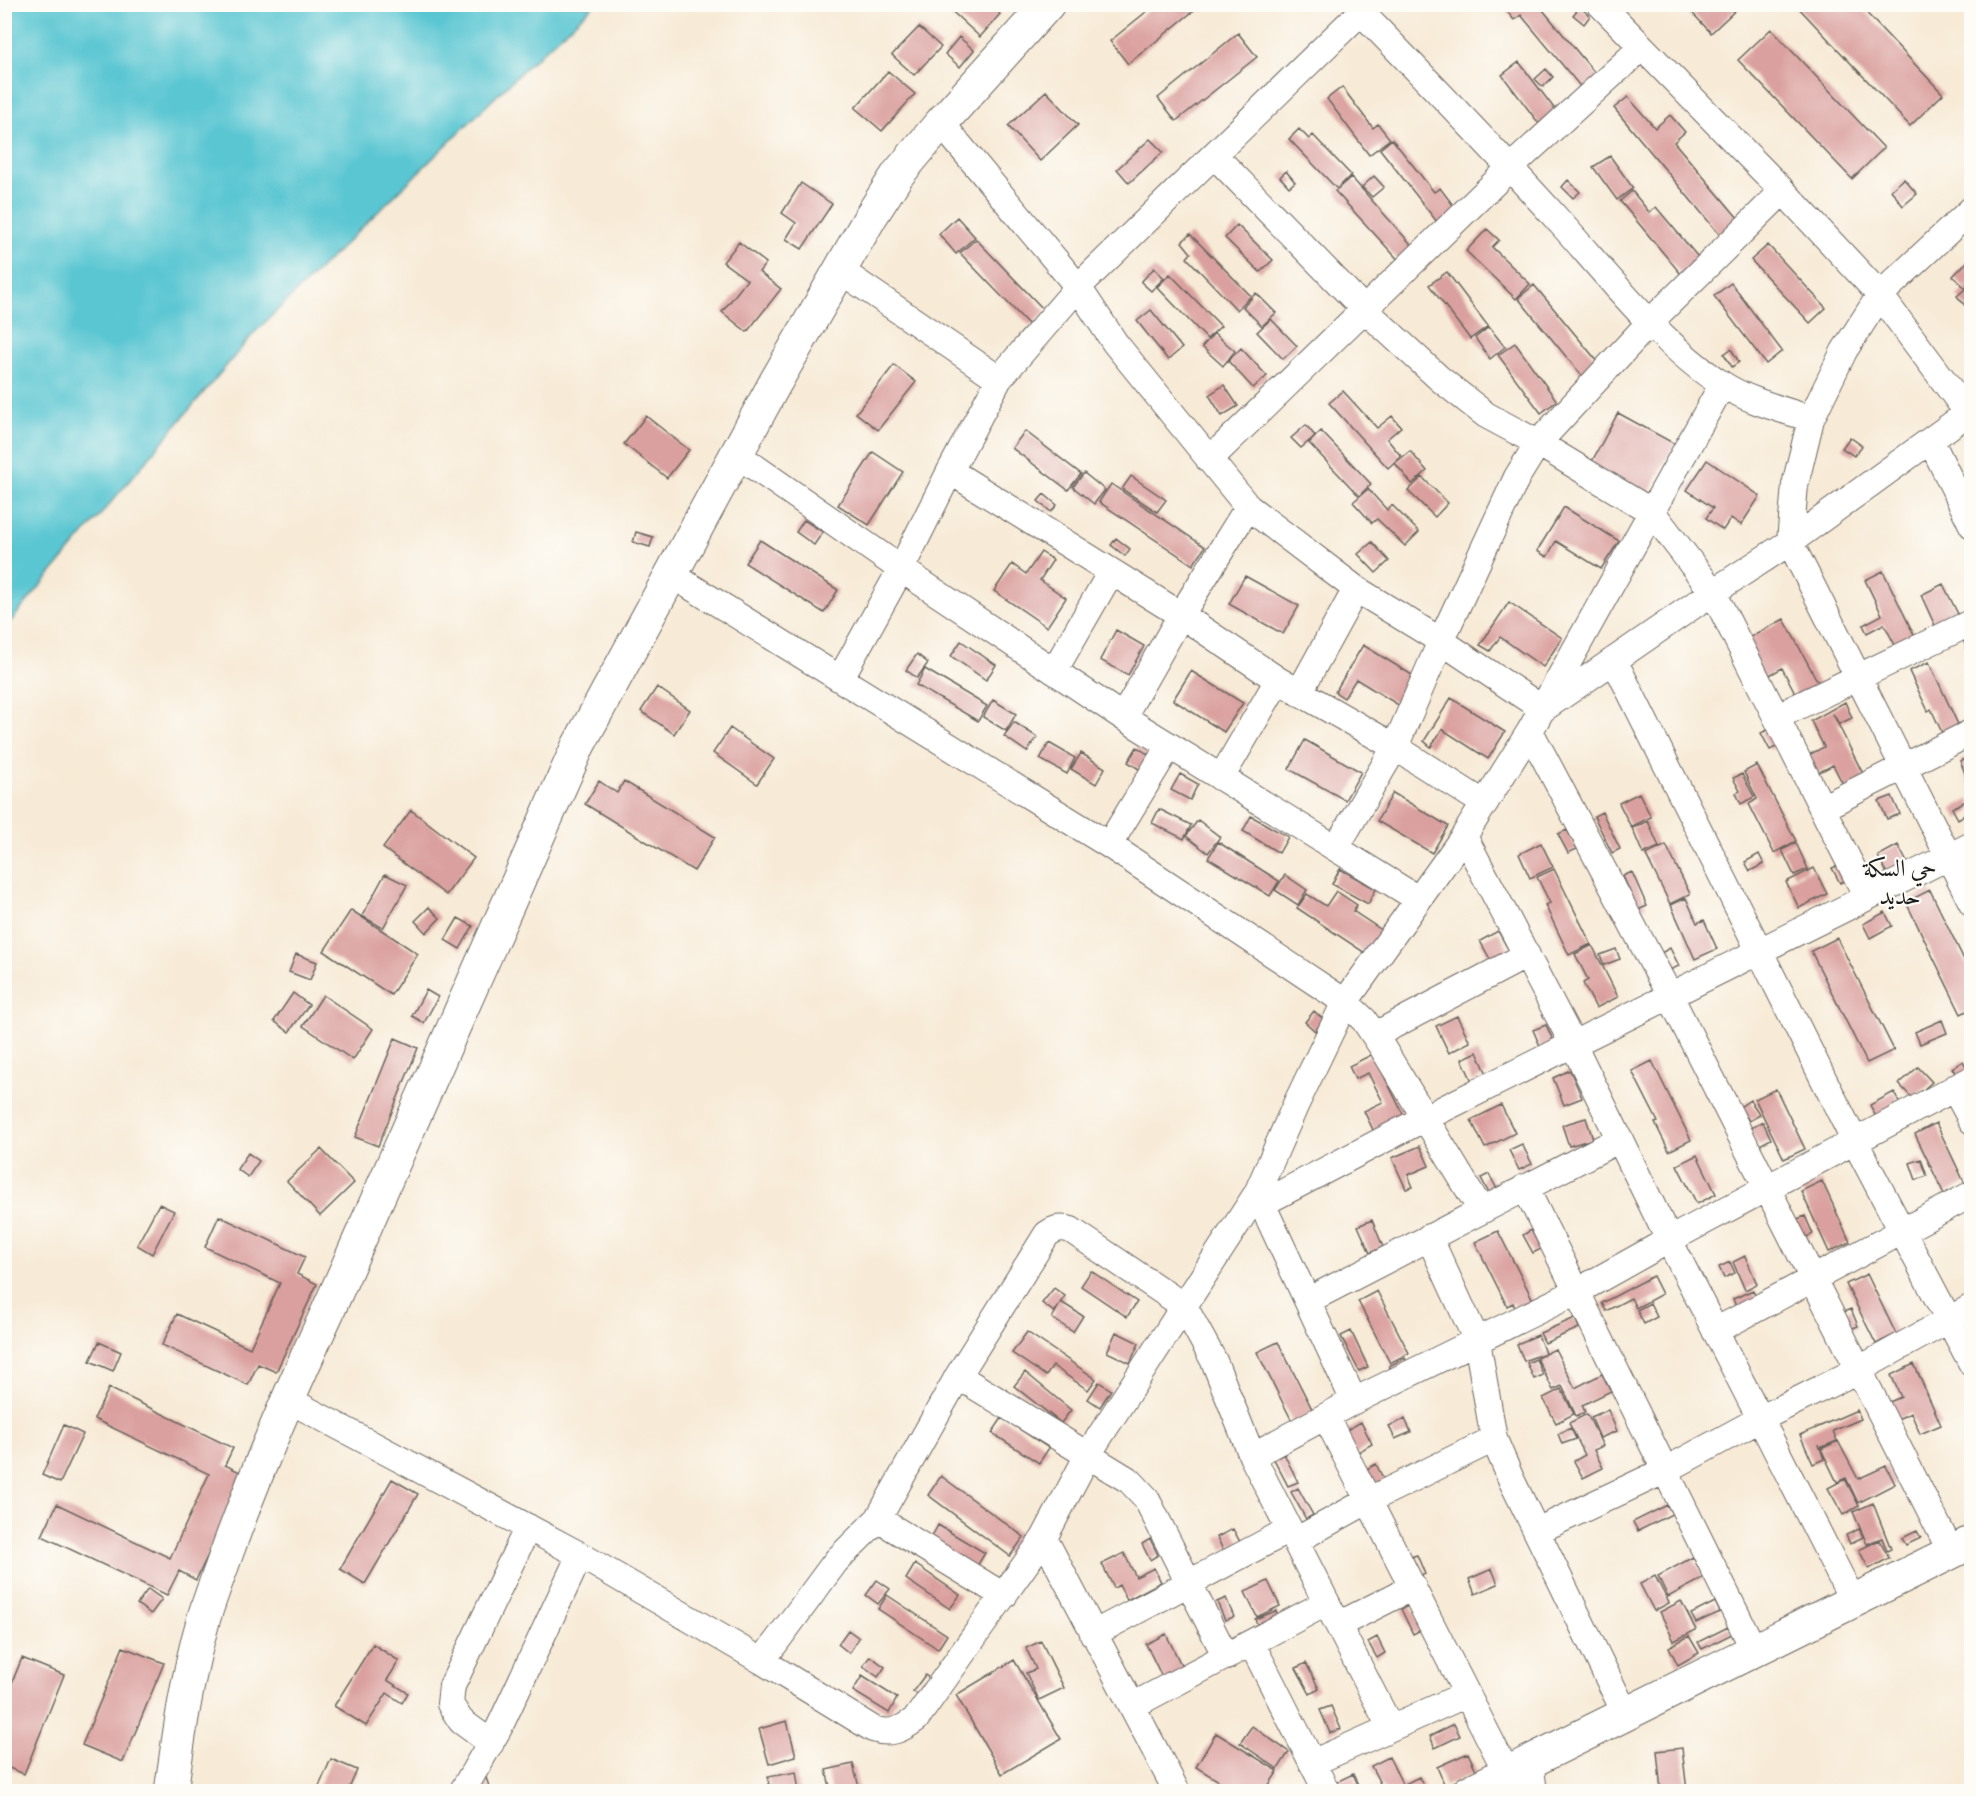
<svg xmlns="http://www.w3.org/2000/svg" width="1976" height="1796" font-family="'IM FELL French Canon',Amiri,serif">
	<rect width="100%" height="100%" fill="#fdfcf7"/>
	<filter id="ink" filterUnits="userSpaceOnUse"><feTurbulence type="fractalNoise" baseFrequency=".0167" numOctaves="2"/><feDisplacementMap in="SourceGraphic" scale="12" xChannelSelector="R" yChannelSelector="G"/><feConvolveMatrix kernelMatrix="1 2 1 2 8 2 1 2 1" color-interpolation-filters="sRGB"/></filter>
	<filter id="wash" filterUnits="userSpaceOnUse"><feTurbulence type="fractalNoise" baseFrequency=".008" numOctaves="4" result="noise"/><feDisplacementMap in="SourceGraphic" scale="24" xChannelSelector="R" yChannelSelector="G"/><feGaussianBlur stdDeviation="1.35" result="paint"/><feColorMatrix in="noise" values="0 0 0 0 0 0 0 0 0 0 0 0 0 0 0 0 0 1.4 0 .05"/><feComposite in="paint" operator="in"/></filter>
	<g filter="url(#wash)">
		<rect width="100%" height="100%" fill="#f7ead6"/>
		<path fill="#5ac6d2" stroke="#3b7177" stroke-width="1.5" d="M5 4 594 5 525 68 254 333 5 628Z"/>
		<g id="blocks">
			<path fill="#daa09f" d="M944 4H990L1000 14 980 37Z
				M1156 4H1202L1128 64 1110 41Z
				M1501 4H1538L1599 78 1584 91 1521 15 1514 20Z
				M1684 4H1742L1711 33Z
				M1795 4H1858L1943 94 1910 126Z
				M1580 7 1590 16 1584 24 1573 15Z
				M919 27 941 47 914 75 892 55Z
				M1771 29 1884 148 1852 179 1738 60Z
				M1238 33 1257 57 1176 121 1158 98Z
				M959 37 974 50 960 67 945 54Z
				M1519 62 1560 116 1543 129 1502 75Z
				M1546 69 1553 77 1543 87 1535 79Z
				M888 71 915 94 882 131 855 108Z
				M1342 87 1373 128 1378 124 1390 139 1369 155 1327 99Z
				M1046 91 1078 125 1040 161 1008 126Z
				M1628 97 1655 128 1670 115 1685 132 1674 142 1743 224 1724 240 1614 108Z
				M1299 129 1309 139 1313 135 1351 175 1337 189 1289 139Z
				M1150 139 1163 152 1129 183 1117 169Z
				M1392 139 1434 192 1440 188 1459 213 1441 227 1380 149Z
				M1610 156 1633 188 1617 200 1593 167Z
				M1286 171 1295 182 1289 187 1280 177Z
				M1374 176 1384 187 1372 197 1362 187Z
				M1351 177 1418 252 1403 265 1335 191Z
				M1904 179 1917 194 1903 206 1891 190Z
				M1568 180 1580 192 1573 198 1562 187Z
				M801 183 832 204 802 249 786 239 796 223 782 213Z
				M1632 191 1649 212 1656 207 1703 263 1685 279 1620 201Z
				M957 217 975 237 956 254 939 234Z
				M1237 225 1273 260 1260 272 1225 238Z
				M1487 229 1499 240 1492 247 1530 284 1516 299 1466 251Z
				M1190 234 1251 296 1237 310 1187 258 1191 253 1182 242Z
				M976 239 1045 311 1030 326 960 253Z
				M739 242 766 263 759 272 781 289 747 332 722 312 747 280 723 262Z
				M1768 245 1826 308 1810 323 1751 260Z
				M1971 258V282L1965 288 1953 276Z
				M1154 268 1164 278 1151 291 1141 282Z
				M1447 272 1488 326 1470 339 1429 285Z
				M1170 274 1221 326 1207 339 1157 287Z
				M1731 283 1782 351 1766 364 1714 296Z
				M1971 284V313L1957 296Z
				M1534 285 1598 362 1582 376 1518 298Z
				M1256 293 1276 313 1262 326 1243 307Z
				M1151 310 1182 348 1168 360 1137 321Z
				M1271 319 1297 346 1283 359 1257 332Z
				M1489 327 1505 347 1490 359 1475 338Z
				M1214 333 1235 351 1223 366 1202 347Z
				M1515 343 1557 401 1541 413 1498 355Z
				M1241 348 1267 376 1253 388 1228 361Z
				M1731 349 1739 362 1732 367 1724 354Z
				M894 365 916 382 878 430 856 413Z
				M1224 385 1238 406 1222 416 1209 395Z
				M1343 391 1377 428 1392 416 1401 427 1387 439 1401 456 1388 468 1329 403Z
				M1618 413 1675 444 1648 495 1590 465Z
				M646 416 689 450 667 478 624 444Z
				M1306 425 1315 436 1301 448 1291 438Z
				M1025 431 1081 474 1068 490 1012 448Z
				M1321 431 1371 484 1359 496 1309 443Z
				M1850 437 1862 446 1854 456 1842 448Z
				M1410 451 1427 471 1412 484 1395 463Z
				M873 452 903 472 869 525 838 505Z
				M1707 460 1760 496 1741 525 1731 518 1723 530 1706 518 1713 508 1687 490Z
				M1084 473 1105 490 1094 504 1073 487Z
				M1131 476 1166 500 1157 512 1122 489Z
				M1422 477 1448 503 1435 517 1408 491Z
				M1111 484 1205 547 1193 565 1099 502Z
				M1368 489 1387 510 1392 505 1419 532 1405 546 1377 519 1372 523 1353 502Z
				M1044 494 1057 505 1051 512 1038 501Z
				M1564 507 1619 541 1601 569 1556 541 1547 557 1537 551Z
				M804 520 823 532 814 545 796 532Z
				M636 532 653 537 650 547 633 542Z
				M1116 538 1130 549 1125 556 1111 545Z
				M760 540 838 590 824 613 745 563Z
				M1372 542 1389 561 1376 573 1358 554Z
				M1041 552 1053 560 1040 580 1066 598 1047 627 994 591 1012 564 1026 574Z
				M1883 571 1915 637 1896 647 1884 624 1867 633 1863 625 1882 615 1865 580Z
				M1245 576 1299 606 1283 634 1229 604Z
				M1943 584 1960 618 1937 630 1921 595Z
				M1509 602 1562 638 1543 667 1500 637 1490 651 1480 645Z
				M1784 619 1821 688 1799 700 1782 668 1763 679 1745 640Z
				M1116 630 1144 646 1128 675 1100 660Z
				M1971 639V659L1964 642Z
				M961 641 996 665 986 680 951 656Z
				M1363 645 1417 678 1400 706 1356 679 1344 698 1335 692Z
				M917 654 928 663 917 678 906 670Z
				M1929 662 1962 733 1946 741 1931 709 1928 711 1909 671Z
				M925 669 987 706 978 721 916 685Z
				M1191 671 1243 703 1224 732 1173 700Z
				M657 687 690 710 674 734 641 711Z
				M1451 698 1505 732 1488 759 1442 729 1431 747 1424 741Z
				M993 700 1016 714 1006 731 983 717Z
				M1845 702 1852 718 1839 724 1833 714 1866 780 1846 790 1833 765 1814 775 1805 757 1824 747 1811 721Z
				M1014 722 1037 737 1027 752 1004 736Z
				M730 728 774 759 757 784 713 753Z
				M1771 728 1780 745 1770 750 1761 733Z
				M1305 740 1361 772 1345 800 1289 769Z
				M1049 743 1075 758 1067 774 1040 759Z
				M1137 747 1155 759 1145 773 1128 762Z
				M1081 753 1105 768 1096 784 1071 769Z
				M1971 756V788L1960 761Z
				M1757 765 1796 841 1774 853 1749 804 1757 799 1744 772Z
				M1180 774 1198 784 1190 800 1171 790Z
				M1742 774 1754 797 1741 804 1736 793 1740 791 1733 778Z
				M599 781 617 793 624 781 715 837 694 871 585 804Z
				M1393 793 1448 826 1432 853 1377 821Z
				M1639 793 1651 817 1631 827 1619 803Z
				M1892 796 1900 814 1887 819 1879 801Z
				M1970 799 1971 811 1958 819 1952 808Z
				M1159 809 1191 825 1184 839 1152 823Z
				M411 810 474 858 446 895 383 848Z
				M1602 812 1620 849 1612 853 1594 816Z
				M1251 816 1288 837 1279 853 1243 831Z
				M1198 820 1220 837 1208 853 1186 836Z
				M1648 821 1659 847 1643 854 1632 828Z
				M1567 830 1577 849 1568 853 1558 834Z
				M1218 842 1279 881 1270 896 1208 858Z
				M1541 843 1553 867 1530 878 1519 854Z
				M1796 843 1808 869 1794 875 1782 850Z
				M1666 845 1690 894 1670 904 1646 855Z
				M1898 845 1912 872 1892 883 1878 856Z
				M1759 854 1764 864 1750 871 1745 862Z
				M1839 865 1847 880 1840 883 1832 868Z
				M1814 868 1827 894 1799 908 1786 882Z
				M1340 869 1376 889 1368 904 1332 884Z
				M1554 869 1591 944 1569 955 1545 905 1550 903 1537 877Z
				M1632 872 1647 906 1638 910 1623 876Z
				M385 874 407 885 383 928 362 916Z
				M1285 875 1307 890 1298 905 1275 890Z
				M1930 890 1971 974V1009L1961 1014 1906 902Z
				M1336 891 1357 905 1353 911 1386 933 1371 957 1297 908 1307 894 1326 906Z
				M1686 898 1697 923 1704 920 1717 949 1695 959 1671 905Z
				M429 907 440 918 426 933 415 921Z
				M351 910 418 954 391 995 324 951Z
				M1885 912 1892 926 1870 938 1863 924Z
				M458 918 473 926 460 949 445 940Z
				M1498 931 1513 958 1495 968 1480 941Z
				M1837 938 1894 1050 1867 1063 1811 951Z
				M1592 945 1618 997 1596 1008 1583 983 1588 980 1575 954Z
				M1670 948 1679 966 1670 970 1661 953Z
				M1616 949 1620 959 1604 965 1600 955Z
				M296 954 317 962 310 980 289 972Z
				M426 990 438 997 424 1023 412 1016Z
				M293 993 309 1005 289 1032 274 1021Z
				M323 995 373 1029 353 1060 303 1026Z
				M1314 1011 1324 1020 1315 1031 1305 1022Z
				M1457 1016 1470 1042 1449 1053 1436 1026Z
				M1942 1020 1947 1033 1920 1044 1915 1032Z
				M1546 1025 1557 1049 1544 1055 1533 1030Z
				M395 1038 418 1048 378 1146 355 1137Z
				M1477 1052 1487 1074 1472 1081 1462 1059Z
				M1373 1054 1408 1124 1376 1136 1364 1111 1383 1102 1368 1073 1355 1079 1349 1066Z
				M1652 1061 1691 1140 1669 1151 1655 1123 1658 1122 1632 1071Z
				M1963 1061 1970 1073 1959 1079 1952 1068Z
				M1918 1067 1932 1082 1913 1099 1899 1084Z
				M1570 1070 1582 1098 1564 1105 1553 1078Z
				M1776 1089 1805 1149 1784 1159 1755 1099Z
				M1894 1092 1902 1109 1878 1121 1870 1105Z
				M1750 1100 1760 1115 1749 1121 1740 1107Z
				M1501 1105 1515 1133 1485 1148 1471 1120Z
				M1586 1118 1593 1139 1569 1146 1562 1125Z
				M1763 1122 1771 1139 1758 1146 1749 1129Z
				M1936 1123 1965 1184 1944 1194 1915 1134Z
				M1522 1144 1532 1164 1519 1170 1509 1150Z
				M1420 1146 1429 1166 1408 1175 1413 1187 1406 1189 1392 1158Z
				M321 1149 354 1183 320 1216 287 1181Z
				M248 1153 259 1161 248 1177 237 1169Z
				M1697 1155 1716 1194 1697 1204 1677 1165Z
				M1921 1159 1927 1176 1916 1180 1910 1163Z
				M1489 1174 1499 1193 1491 1197 1481 1178Z
				M1822 1181 1850 1242 1829 1252 1801 1191Z
				M159 1204 174 1211 152 1254 137 1245Z
				M219 1216 305 1257 297 1274 317 1284 276 1372 258 1364 248 1385 162 1345 177 1314 250 1348 280 1283 205 1247Z
				M1805 1216 1813 1234 1803 1239 1795 1220Z
				M1372 1220 1383 1247 1370 1253 1358 1226Z
				M1531 1230 1541 1249 1533 1253 1523 1235Z
				M1498 1231 1537 1308 1519 1316 1513 1303 1507 1306 1475 1242Z
				M1745 1256 1757 1284 1745 1290 1733 1262Z
				M1730 1262 1735 1273 1724 1278 1719 1267Z
				M1091 1271 1137 1302 1127 1317 1081 1286Z
				M1867 1274 1896 1334 1876 1344 1846 1284Z
				M1653 1276 1662 1294 1636 1308 1631 1298 1606 1311 1602 1303Z
				M1054 1288 1065 1296 1054 1312 1042 1303Z
				M1753 1290 1761 1308 1740 1317 1733 1299Z
				M1377 1291 1409 1353 1390 1363 1358 1301Z
				M1061 1302 1083 1316 1073 1332 1052 1318Z
				M1650 1303 1657 1317 1644 1324 1637 1310Z
				M1851 1309 1858 1326 1848 1330 1841 1313Z
				M1575 1318 1579 1328 1545 1343 1540 1333Z
				M1351 1331 1368 1367 1359 1371 1341 1336Z
				M1027 1332 1096 1379 1088 1390 1053 1366 1046 1376 1012 1353Z
				M1116 1332 1139 1343 1130 1363 1107 1352Z
				M1538 1335 1545 1353 1524 1361 1517 1344Z
				M99 1342 121 1352 113 1371 90 1361Z
				M1278 1342 1314 1413 1293 1423 1257 1352Z
				M1555 1349 1575 1388 1602 1374 1611 1391 1582 1405 1585 1412 1576 1416 1562 1386 1553 1390 1537 1358Z
				M1405 1358 1412 1371 1396 1378 1389 1366Z
				M1536 1359 1543 1375 1534 1379 1527 1363Z
				M1914 1364 1941 1425 1920 1434 1911 1413 1893 1421 1885 1404 1901 1397 1891 1375Z
				M1025 1372 1071 1410 1061 1423 1014 1386Z
				M1099 1382 1111 1390 1100 1407 1088 1399Z
				M109 1388 233 1448 225 1465 246 1475 196 1580 179 1571 167 1595 42 1536 57 1504 170 1558 209 1474 94 1419Z
				M1561 1389 1574 1414 1556 1423 1543 1398Z
				M1608 1410 1617 1431 1600 1438 1591 1417Z
				M1857 1410 1861 1419 1833 1431 1837 1441 1820 1448 1819 1445 1824 1459 1813 1464 1800 1435Z
				M1587 1414 1603 1446 1594 1450 1603 1468 1583 1478 1574 1461 1585 1455 1569 1423Z
				M1002 1418 1049 1448 1039 1463 992 1433Z
				M1405 1419 1411 1432 1395 1439 1389 1426Z
				M1361 1422 1372 1444 1355 1454 1343 1432Z
				M64 1425 83 1434 60 1483 42 1475Z
				M1571 1428 1576 1439 1562 1444 1558 1434Z
				M1838 1441 1858 1479 1886 1466 1895 1484 1858 1503 1846 1478 1837 1482 1821 1449Z
				M1284 1454 1298 1482 1288 1486 1274 1459Z
				M1376 1464 1385 1482 1374 1488 1365 1470Z
				M941 1476 1024 1537 1010 1556 928 1495Z
				M392 1479 418 1494 365 1584 340 1569Z
				M1845 1479 1859 1506 1843 1515 1828 1488Z
				M1298 1488 1313 1515 1306 1519 1291 1492Z
				M1873 1503 1891 1549 1887 1551 1882 1538 1867 1544 1853 1512Z
				M1667 1505 1672 1514 1638 1531 1633 1522Z
				M938 1525 985 1553 976 1568 930 1540Z
				M1233 1529 1240 1542 1223 1550 1217 1537Z
				M1859 1529 1863 1537 1850 1544 1846 1535Z
				M1917 1531 1921 1538 1906 1545 1902 1538Z
				M1150 1539 1158 1555 1150 1560 1142 1544Z
				M1879 1540 1889 1558 1869 1569 1859 1550Z
				M1124 1553 1136 1577 1154 1568 1161 1582 1127 1600 1119 1585 1114 1588 1102 1564Z
				M1417 1555 1425 1574 1413 1579 1405 1559Z
				M1693 1557 1704 1578 1668 1597 1658 1576Z
				M915 1564 960 1595 950 1609 906 1579Z
				M1492 1569 1498 1584 1475 1594 1469 1579Z
				M1655 1576 1669 1603 1654 1611 1640 1584Z
				M877 1580 890 1589 878 1604 866 1595Z
				M1268 1581 1280 1606 1257 1617 1245 1592Z
				M148 1589 162 1599 151 1614 137 1604Z
				M887 1595 947 1635 938 1649 878 1609Z
				M1226 1598 1234 1617 1225 1620 1217 1602Z
				M1681 1601 1696 1630 1674 1641 1660 1612Z
				M1715 1602 1720 1612 1696 1623 1691 1614Z
				M1411 1605 1423 1629 1413 1634 1401 1609Z
				M1276 1611 1282 1625 1261 1633 1255 1619Z
				M1728 1627 1732 1634 1702 1649 1698 1642Z
				M848 1630 859 1638 849 1653 838 1644Z
				M1166 1634 1185 1673 1165 1683 1146 1644Z
				M1689 1636 1699 1653 1678 1665 1669 1647Z
				M1377 1637 1385 1653 1377 1658 1368 1642Z
				M1041 1641 1064 1688 1039 1700 1026 1673 1036 1669 1026 1648Z
				M373 1644 399 1661 387 1680 408 1693 402 1703 387 1693 366 1726 334 1706Z
				M123 1647 164 1663 123 1762 82 1745Z
				M870 1656 885 1667 878 1677 863 1666Z
				M22 1658 64 1675 24 1774 4 1766V1702Z
				M1014 1660 1061 1739 1002 1774 956 1695Z
				M1306 1663 1319 1689 1310 1694 1296 1668Z
				M925 1675 936 1683 924 1699 913 1691Z
				M862 1676 897 1698 889 1713 853 1691Z
				M1331 1706 1341 1729 1330 1733 1320 1710Z
				M787 1721 796 1756 769 1764 759 1729Z
				M1454 1724 1460 1736 1435 1748 1430 1736Z
				M1252 1726 1289 1752 1278 1769 1240 1743Z
				M1216 1733 1278 1771 1265 1791H1235L1196 1767Z
				M1682 1748 1687 1791H1661L1657 1751Z
				M1468 1753 1477 1772 1445 1786 1437 1767Z
				M1389 1757 1403 1785 1419 1777 1426 1791H1384L1371 1766Z
				M331 1759 357 1770 348 1791H317Z
				M853 1764 860 1791H831L826 1770Z
				M484 1772 490 1789 485 1791H469Z
				M796 1772 799 1791H770L768 1777Z
				M1353 1774 1361 1791H1338L1334 1783Z"/>
		</g>
	</g>
	<g filter="url(#ink)">
		<use href="#blocks" fill-opacity="0" stroke="#69645d" stroke-width="1.5"/>
		<g fill="none" stroke-linecap="round" stroke-linejoin="round">
			<g stroke="#69645d" stroke-width="28">
				<path id="street" d="M1600 4 1783 191 1880 295 1967 412
					M1361 12C1428 81 1494 149 1558 220 1605 272 1663 347 1722 384 1748 401 1781 409 1811 419
					M941 123 1078 287 1369 4
					M1214 155 1365 310 1440 379 1486 415 1538 443 1652 512 1713 592 1867 897
					M1972 209 1880 295 1844 351 1811 419 1795 485 1790 542 1972 903
					M841 271 999 379
					M1931 441 1972 525
					M736 454 901 569 1123 717 1418 899
					M1209 460 1511 167 1641 48
					M950 471 1181 615 1278 680
					M672 575 1109 845 1345 1002 1364 1020 1382 1047 1481 1210
					M1614 660 1854 1140 1972 1364
					M1054 671 1111 572
					M840 679 901 569 950 471 999 379 1078 287 1115 343 1248 507 1356 589 1441 641 1543 709 1713 592 1790 542 1972 410
					M1299 693 1356 589
					M1123 717 1181 615 1248 507
					M1776 717 1972 622
					M1530 731 1670 996 1951 1552
					M1221 778 1278 680 1395 747 1485 804
					M1822 808 1972 732
					M1464 836 1573 1044 1669 1240 1853 1601
					M1109 845 1169 746
					M1336 848 1395 747 1441 641 1517 477 1538 443 1650 322 1783 191
					M1375 1035 1527 955
					M1954 1088 1972 1121
					M1525 1187 1754 1650
					M1257 1193 1354 1401
					M1263 1203 1425 1118 1972 845
					M1429 1237 1477 1341 1494 1439 1511 1479 1626 1715
					M1309 1300 1620 1139
					M1715 1331 1972 1194
					M958 1376 1130 1481 1146 1498 1226 1657
					M287 1399 580 1555 762 1661 873 1729C890 1735 901 1730 916 1719L1044 1538 1089 1453 1257 1193 1296 1104 1345 1002 1464 836 1530 731 1722 385
					M1326 1417 1507 1773
					M1252 1456 1354 1401 1578 1291 1669 1240 1972 1079
					M878 1519 1004 1596
					M1537 1531 1666 1470 1760 1419 1858 1370 1972 1307
					M1044 1538 1177 1792
					M1295 1541 1369 1500 1494 1439
					M1338 1625 1413 1587
					M1093 1634 1289 1530
					M1252 1644 1327 1792
					M762 1661 836 1561 878 1519 958 1376 1047 1234C1056 1228 1061 1227 1071 1230L1184 1306 1214 1361 1252 1456 1390 1727
					M1132 1706 1326 1603
					M491 1743 461 1721 450 1704 452 1686 528 1527
					M1530 1762 1534 1792
					M1312 1763 1467 1694
					M462 1792 499 1728 580 1555"/>
			</g>
			<g stroke="#69645d" stroke-width="35">
				<path id="secondary" d="M171 1792C179 1734 187 1677 203 1621 210 1597 219 1575 227 1552 257 1469 291 1390 328 1311L578 746 775 383 871 216 898 174 941 123 1048 4
					M1469 1792 1972 1542"/>
			</g>
			<use href="#street" stroke="#fff" stroke-width="26"/>
			<use href="#secondary" stroke="#fff" stroke-width="33"/>
		</g>
	</g>
	<g text-anchor="middle" dominant-baseline="central" stroke-width="4.5" stroke-linejoin="round" paint-order="stroke">
		<g font-size="24" fill="#1c1c1c" stroke="#fdfcf7">
			<text x="1900" y="868">حي السكة<tspan x="1900" dy="28">حديد</tspan></text>
		</g>
	</g>
	<rect width="1976" height="1796" fill="none" stroke="#fdfcf7" stroke-width="24"/>
</svg>
